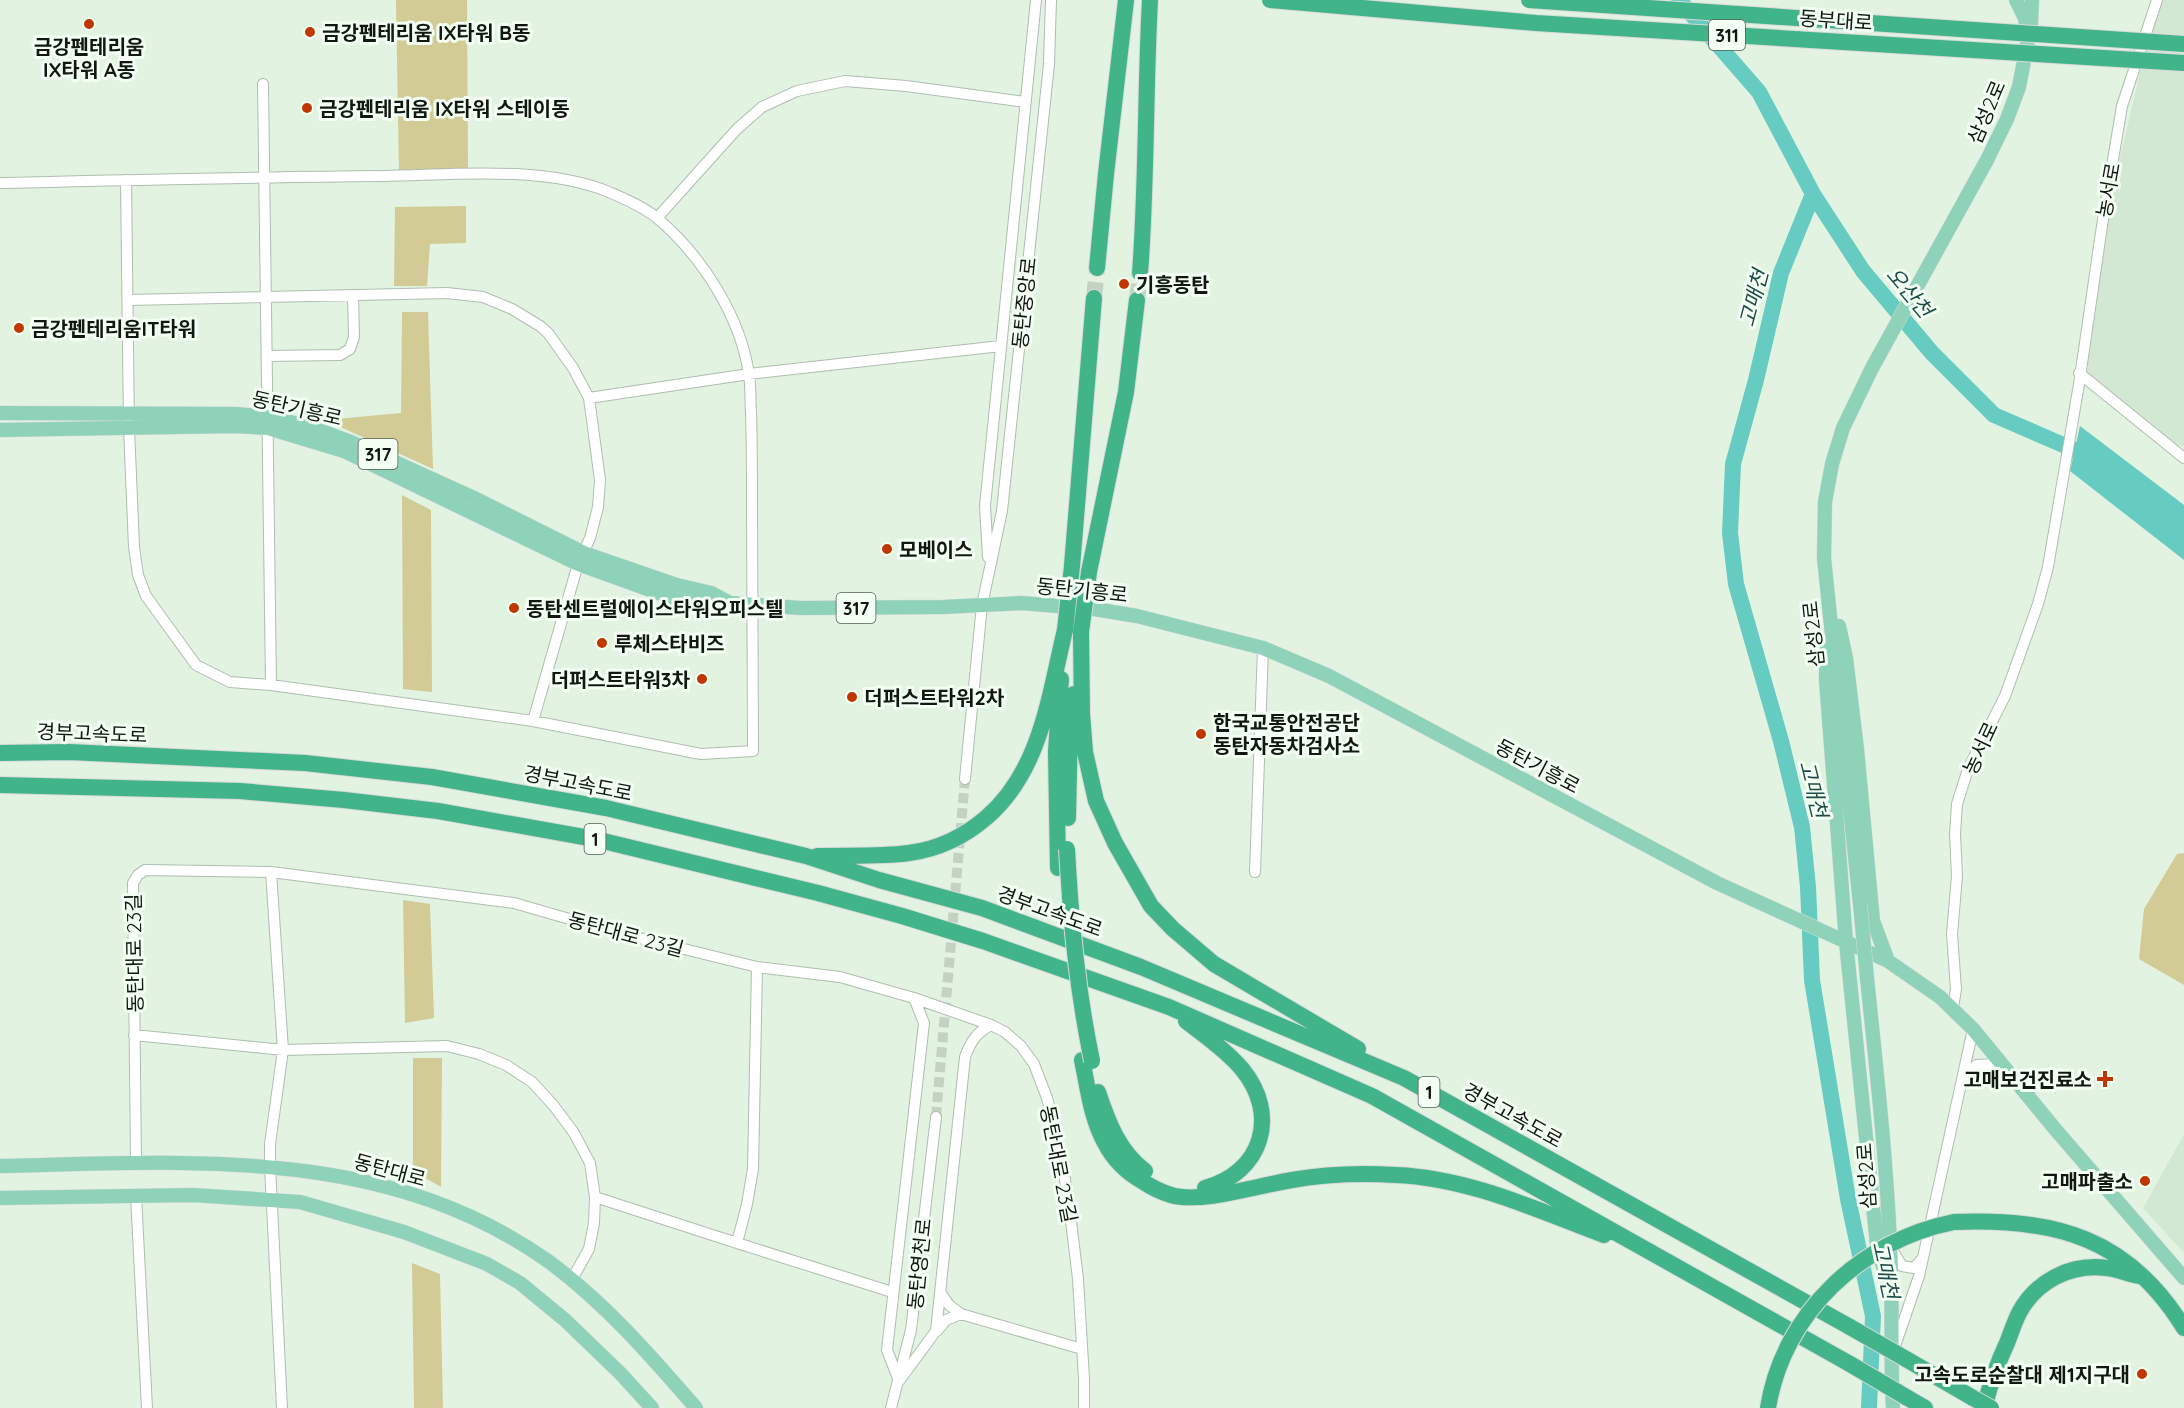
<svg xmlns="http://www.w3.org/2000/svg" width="2184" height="1408" font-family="Quicksand,'Noto Sans KR',sans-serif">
	<rect width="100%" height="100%" fill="#e3f3e2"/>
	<path fill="#d3e8d2" d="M2155 0H2184V446L2169 445 2086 372 2106 218 2155 8Z
		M2184 1134V1253L2143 1208Z"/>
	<path fill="#d2cb96" d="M396 0H467L468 171 399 174Z
		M466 206V243L430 244 427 286H394L395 207Z
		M402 312H428L433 469 325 420 401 413Z
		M402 495 431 510 432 692 403 689Z
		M2184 853V985L2139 959 2144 909 2177 854Z
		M403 900 430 904 434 1018 405 1023Z
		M413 1058H442L441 1187 413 1171Z
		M412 1263 440 1274 443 1408H414Z"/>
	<path fill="#66cbc1" d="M2080 426 2184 505V560L2070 471Z"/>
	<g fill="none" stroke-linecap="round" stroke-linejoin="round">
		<path stroke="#66cbc1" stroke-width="16" d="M1679 0 1759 92 1813 194 1863 271 1932 353 1994 415 2075 450 2093 464
			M1813 194 1781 273 1756 380 1733 464 1730 533 1736 584 1781 741 1802 827 1808 887 1812 980 1848 1199 1873 1316 1869 1408"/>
		<path stroke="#c4d2c3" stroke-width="10" stroke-dasharray="10 5" stroke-linecap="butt" d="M936 1117 965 779"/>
		<path stroke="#c4d2c3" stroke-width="16" stroke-dasharray="16 8" stroke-linecap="butt" d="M1094 298 1097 268
			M1137 300 1140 273"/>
		<g stroke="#afbeaf" stroke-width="12">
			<path id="minor" d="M263 84 271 685
				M0 183C128 180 255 177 383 176 454 175 542 165 609 192 625 199 644 207 657 218 702 256 741 317 749 375 751 387 750 400 751 412 752 443 752 474 752 505 753 587 753 669 753 751L701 754 533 721 271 685 230 682 196 665 146 596 138 575 134 547 129 428 126 180
				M657 218 737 129 762 107 797 91 845 81 906 86 1025 102
				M128 300 447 293 483 297 512 309 540 326 548 333 573 368 589 398 600 480 598 507 590 538 578 564 533 721
				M267 356 340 355 350 349 354 337 353 295
				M2079 373 2184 458
				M589 398 749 374 1001 346
				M988 557 985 506 1036 0
				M965 779 982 605 1002 511 1049 64 1051 0
				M271 872 283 1050 270 1144V1166L282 1408
				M1255 872 1263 648
				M757 967 753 1169 747 1204 737 1243 892 1292
				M1953 1008 1956 989 1952 934 1957 876 1955 834 1957 804 1968 769 2005 696 2038 604 2048 567 2079 384 2103 219 2122 106 2157 0
				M134 1035 283 1050 447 1046 479 1054 506 1065 532 1082 554 1106 574 1133 590 1163 595 1197
				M1964 1080 1976 1065 1995 1064 2004 1067
				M136 1163 133 883 138 875 145 870 271 872 514 903 611 931 757 967 840 977 914 998 991 1025 1005 1032 1021 1046 1034 1064 1047 1098 1056 1131 1068 1196 1078 1279 1084 1379V1408
				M136 1196 147 1408
				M1890 1246 1902 1266 1914 1268 1921 1260
				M571 1281 589 1249 594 1223 595 1197 737 1243
				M940 1292 949 1305 961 1314 1082 1349
				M937 1331 946 1320 961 1314
				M1893 1352 1919 1276 1973 1029
				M899 1381 887 1350 924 1023 914 998
				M899 1381 936 1331 965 1057C971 1041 976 1033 991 1025
				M891 1408 911 1330 936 1117"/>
		</g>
		<g stroke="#d9dad9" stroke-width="15">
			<path id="major" d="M2016 0 2025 18 2027 30
				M0 413 236 414 268 417 308 426 351 442 472 497 584 553 677 585 711 593 730 603
				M0 430 235 426 268 428 344 451 578 564 675 599 710 607 730 603 801 608 943 607 1021 603 1094 609 1137 616 1263 648 1329 676 1717 883 1888 961 1940 997 1973 1029 2055 1129 2184 1278
				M1839 626 1846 658 1857 749 1873 921 1888 961
				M1826 650V680L1846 942 1877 1245 1891 1296
				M1860 904 1824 558 1825 502 1832 464 1843 428 1872 368 1987 160 2007 119 2019 87 2031 24 2032 0
				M1867 978C1876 1066 1886 1154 1890 1243 1893 1298 1890 1353 1893 1408
				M0 1166C190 1162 383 1145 548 1261 604 1302 651 1356 696 1408
				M0 1198 193 1195 300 1202 404 1232 487 1264 520 1283 565 1320 621 1374 652 1408"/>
		</g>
		<g stroke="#d9dad9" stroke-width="18">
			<path id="highway" d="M1097 268 1106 174 1126 0
				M1140 273C1147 182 1145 91 1150 0
				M1072 566 1094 298
				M1089 572 1126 392 1137 300
				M1081 632 1082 714 1085 752 1096 801 1115 843 1151 906 1173 929 1214 964 1358 1049
				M0 753 69 752 305 763 432 777 606 808 806 856 879 880 982 908 1141 967 1404 1078 1850 1327
				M0 785 240 791 344 800 438 811 595 839 818 893 902 916 983 941 1169 1007 1372 1096 1850 1364
				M1068 818 1070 722 1074 694
				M817 856C848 855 879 857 909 853 940 849 964 837 987 817 1041 770 1049 696 1065 630
				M1058 868 1056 751 1061 679
				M1186 1021C1205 1036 1226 1050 1242 1069 1280 1115 1262 1173 1205 1188
				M1082 1060C1088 1088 1091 1118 1105 1143 1113 1159 1127 1173 1142 1181 1151 1187 1161 1192 1171 1195 1201 1204 1260 1185 1292 1180 1326 1174 1362 1173 1396 1175 1469 1178 1537 1210 1604 1235
				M1098 1092C1108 1122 1119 1152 1145 1171
				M1954 1222C2055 1218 2128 1237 2184 1328
				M1906 1359 1973 1398
				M1906 1397 1925 1408
				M1984 1408C1990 1385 1997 1364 2007 1343 2011 1333 2014 1323 2019 1313 2036 1281 2071 1263 2107 1268 2118 1269 2128 1274 2139 1276"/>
		</g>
		<use href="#minor" stroke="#fff" stroke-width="10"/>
		<use href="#major" stroke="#8ed2b9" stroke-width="14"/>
		<use href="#highway" stroke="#42b48a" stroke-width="16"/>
		<g stroke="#d9dad9" stroke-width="15" stroke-linecap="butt">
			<path id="major-bridge" d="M1860 904 1867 978"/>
		</g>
		<g stroke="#d9dad9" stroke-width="18" stroke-linecap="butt">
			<path id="highway-bridge" d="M1270 0 1536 23 2184 63
				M1529 0 2184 44
				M1065 630 1072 566
				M1081 632 1089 572
				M1067 849C1071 923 1077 989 1092 1061
				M1850 1327 1906 1359
				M1850 1364 1906 1397
				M1973 1398 1991 1408
				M1768 1408C1783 1313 1862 1240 1954 1222"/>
		</g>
		<use href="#major-bridge" stroke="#8ed2b9" stroke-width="14"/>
		<use href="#highway-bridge" stroke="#42b48a" stroke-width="16"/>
	</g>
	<g fill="#c03800" stroke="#f2fff2" stroke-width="2">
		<circle cx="89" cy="24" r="6"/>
		<circle cx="310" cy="32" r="6"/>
		<circle cx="307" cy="108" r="6"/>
		<circle cx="1124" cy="284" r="6"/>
		<circle cx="19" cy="328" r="6"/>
		<circle cx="887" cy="549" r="6"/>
		<circle cx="514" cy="608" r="6"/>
		<circle cx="602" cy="643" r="6"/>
		<circle cx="702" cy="679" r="6"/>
		<circle cx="852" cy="697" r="6"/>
		<circle cx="1201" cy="734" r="6"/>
		<path d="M2102 1070h6v6h6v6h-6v6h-6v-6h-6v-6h6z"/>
		<circle cx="2145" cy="1181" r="6"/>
		<circle cx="2142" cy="1374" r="6"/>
	</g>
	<g text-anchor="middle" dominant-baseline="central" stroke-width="6" stroke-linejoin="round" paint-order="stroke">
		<g fill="#f2fff2" stroke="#555d54" stroke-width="1.5">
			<rect x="1709" y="20" width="36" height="30" rx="4.5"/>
			<rect x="358.5" y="439" width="39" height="30" rx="4.5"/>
			<rect x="836.5" y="593" width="39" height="30" rx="4.5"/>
			<rect x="584.5" y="824" width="21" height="30" rx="4.5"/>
			<rect x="1418.5" y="1077" width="21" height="30" rx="4.5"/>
		</g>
		<g font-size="18" font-weight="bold" fill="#121711">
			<text x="1727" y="35">311</text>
			<text x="378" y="454">317</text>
			<text x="856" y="608">317</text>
			<text x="595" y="839">1</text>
			<text x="1429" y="1092">1</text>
		</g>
		<g font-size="20" fill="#121711" stroke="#f2fff2">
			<text transform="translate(1836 20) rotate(4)">동부대로</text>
			<text transform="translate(1986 112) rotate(-67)">삼성2로</text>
			<text transform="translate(2108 190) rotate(-80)">농서로</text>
			<text transform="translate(1024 303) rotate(-84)">동탄중앙로</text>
			<text transform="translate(297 408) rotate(13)">동탄기흥로</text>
			<text transform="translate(1082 590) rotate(6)">동탄기흥로</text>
			<text transform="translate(1813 634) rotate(-96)">삼성2로</text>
			<text transform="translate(92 733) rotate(2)">경부고속도로</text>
			<text transform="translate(1980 748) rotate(-65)">농서로</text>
			<text transform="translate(1538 766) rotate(28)">동탄기흥로</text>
			<text transform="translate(578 783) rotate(11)">경부고속도로</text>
			<text transform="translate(1050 911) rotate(20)">경부고속도로</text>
			<text transform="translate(626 934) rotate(15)">동탄대로 23길</text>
			<text transform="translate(134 953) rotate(-91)">동탄대로 23길</text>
			<text transform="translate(1513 1115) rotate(29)">경부고속도로</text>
			<text transform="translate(1059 1164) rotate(79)">동탄대로 23길</text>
			<text transform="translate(390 1170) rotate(15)">동탄대로</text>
			<text transform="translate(1866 1176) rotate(-94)">삼성2로</text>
			<text transform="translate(919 1264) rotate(-84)">동탄영천로</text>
		</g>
		<g font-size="20" font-weight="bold" fill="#121711" stroke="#f2fff2" text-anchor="start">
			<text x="322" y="32">금강펜테리움 IX타워 B동</text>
			<text x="89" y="46" text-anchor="middle">금강펜테리움<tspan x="89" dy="23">IX타워 A동</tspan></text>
			<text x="319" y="108">금강펜테리움 IX타워 스테이동</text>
			<text x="1136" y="284">기흥동탄</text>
			<text x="31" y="328">금강펜테리움IT타워</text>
			<text x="899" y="549">모베이스</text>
			<text x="526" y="608">동탄센트럴에이스타워오피스텔</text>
			<text x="614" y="643">루체스타비즈</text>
			<text x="690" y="679" text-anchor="end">더퍼스트타워3차</text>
			<text x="864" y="697">더퍼스트타워2차</text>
			<text x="1213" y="722">한국교통안전공단<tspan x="1213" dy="23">동탄자동차검사소</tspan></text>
			<text x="2092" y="1079" text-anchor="end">고매보건진료소</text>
			<text x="2133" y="1181" text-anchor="end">고매파출소</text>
			<text x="2130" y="1374" text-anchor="end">고속도로순찰대 제1지구대</text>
		</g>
		<g font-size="21" font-style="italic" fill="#1d4b47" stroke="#f2fff2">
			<text transform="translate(1910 292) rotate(50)">오산천</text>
			<text transform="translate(1753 298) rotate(-75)">고매천</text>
			<text transform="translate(1814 789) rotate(76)">고매천</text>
			<text transform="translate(1886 1270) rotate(78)">고매천</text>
		</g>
	</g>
</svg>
